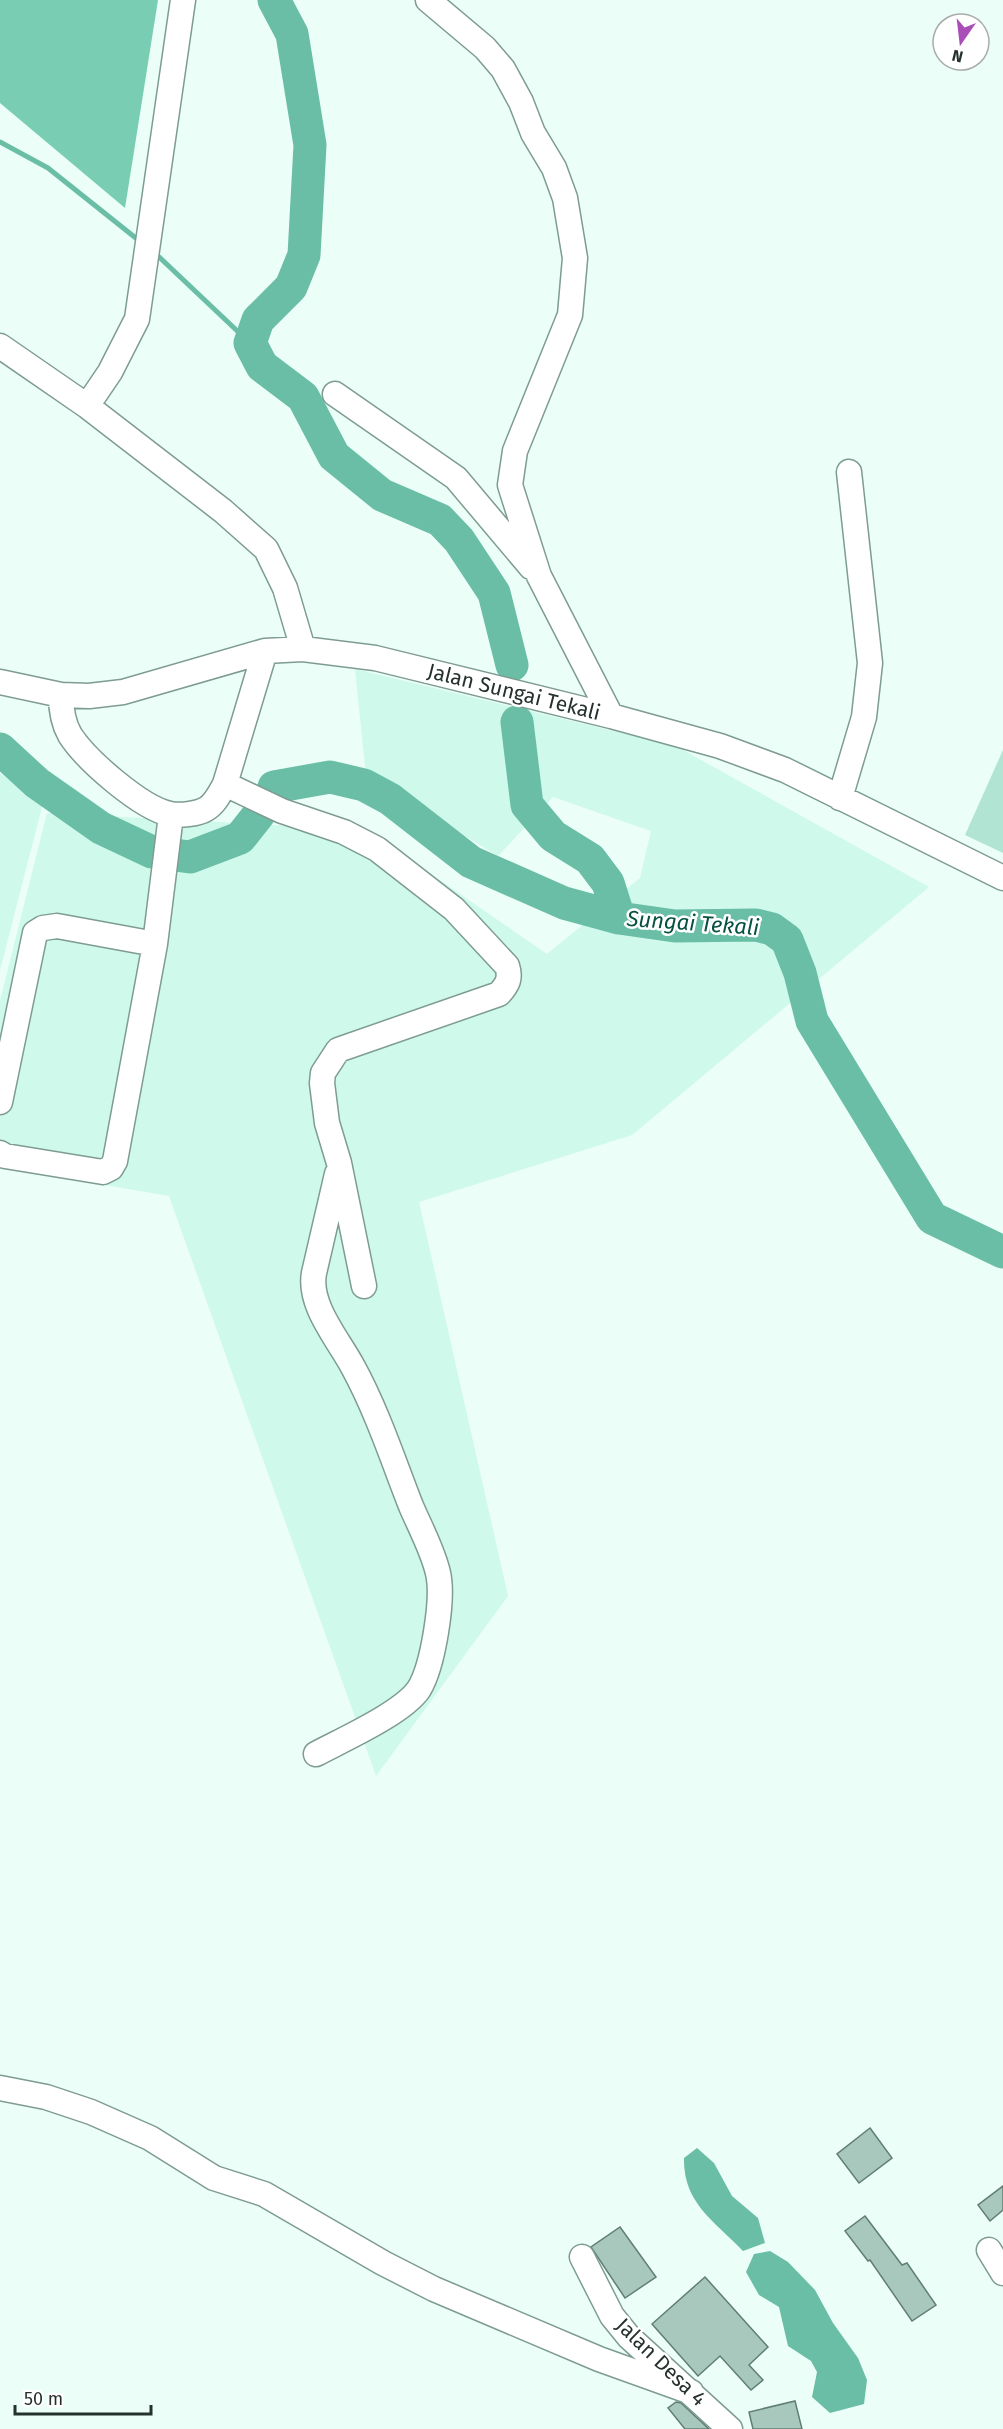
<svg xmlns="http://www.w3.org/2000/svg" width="1003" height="2429" font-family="'Fira Sans',sans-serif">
	<rect width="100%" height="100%" fill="#ebfef7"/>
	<path fill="#cff9ea" d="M355 669 676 746 929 887 632 1135 419 1202 508 1596 376 1776 169 1196 0 1167V1001L47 813 367 830 547 954 640 878 651 831 553 797 498 856 366 776Z
		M0 773 43 803 0 970Z"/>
	<path fill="#b2e4d3" d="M1003 750V853L965 835Z"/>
	<path fill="#79cdb3" d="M0 0H158L125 208 0 103Z"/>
	<path fill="#6abea5" d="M697 2148 714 2163 732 2196 758 2218 765 2243 743 2251C714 2221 683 2203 684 2158Z
		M770 2251 788 2262 815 2290 833 2323 858 2358 867 2380 864 2404 830 2413 812 2397 817 2372 811 2361 788 2346 779 2307 759 2295 746 2272 754 2254Z"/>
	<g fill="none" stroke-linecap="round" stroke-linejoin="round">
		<path stroke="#6abea5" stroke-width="5" d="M0 142 48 168 137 239
			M157 255 250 343"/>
		<path stroke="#6abea5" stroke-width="33" d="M274 0 292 34 310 145 304 255 291 287 258 320 250 343 262 366 303 397 334 456 382 495 440 520 459 540 494 593 512 665
			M517 722 527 805 553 836 590 859 608 883 619 918
			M0 749 37 783 101 828 152 852 190 857 240 838 259 814
			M274 787 330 777 364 785 390 799 471 862 564 903 619 918 675 926 756 925 772 929 787 940 800 973 812 1021 932 1218 1003 1252"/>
	</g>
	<path fill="#a9c8bd" stroke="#607e73" stroke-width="1.5" d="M870 2128 892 2158 859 2183 837 2154Z
		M1003 2186V2210L990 2221 978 2205Z
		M865 2216 902 2265 907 2263 936 2305 912 2321 870 2260 868 2261 845 2231Z
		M620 2227 656 2277 625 2298 591 2247Z
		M705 2277 768 2347 749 2365 763 2380 751 2390 720 2356 698 2376 652 2324Z
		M795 2401 802 2429H753L749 2412Z
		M676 2402 681 2403 709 2429H685L668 2408Z"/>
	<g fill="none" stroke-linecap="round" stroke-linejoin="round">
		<g stroke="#7e9c91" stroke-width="27">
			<path id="minor" d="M428 0 485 48 503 69 521 102 533 133 554 168 565 198 575 258 570 315 515 451 510 485 539 576 611 716
				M0 346 87 406 223 511 266 549 285 588 303 649
				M335 394 456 478 531 567
				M87 406 110 372 137 319 183 0
				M0 682 61 695 89 696 123 692 265 651 303 649 375 658 611 716 720 746 785 770 1003 878
				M61 695C61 709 63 723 70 735 86 760 141 808 170 814 179 816 198 814 206 809 215 804 220 793 225 784L265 651
				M225 784 282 811 344 832 377 849 454 909 507 966C511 978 508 984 499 994L338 1050 323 1073 322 1083 327 1123 339 1163 364 1286
				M840 798 864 717 870 663 849 472
				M155 944 171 815
				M0 1102 35 933 43 928 57 926 155 944 115 1161 111 1168 103 1172 5 1156 0 1153
				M316 1754C342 1740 403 1713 419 1689 433 1666 444 1599 438 1573 433 1551 420 1527 411 1506 393 1460 377 1411 353 1367 338 1339 308 1305 314 1273L337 1174
				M0 2088 46 2097 91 2112 150 2138 214 2178 264 2194 383 2263 434 2289 599 2359 691 2392
				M989 2250 1003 2273
				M582 2257 612 2316 629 2337 730 2429"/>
		</g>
		<use href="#minor" stroke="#fff" stroke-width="24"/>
	</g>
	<g text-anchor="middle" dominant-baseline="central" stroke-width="5" stroke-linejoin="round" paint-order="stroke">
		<g font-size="21" fill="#25312d" stroke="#fff">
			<text transform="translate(514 692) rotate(14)">Jalan Sungai Tekali</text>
			<text transform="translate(661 2362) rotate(44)">Jalan Desa 4</text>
		</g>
		<g font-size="22" font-style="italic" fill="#06513f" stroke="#fff">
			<text transform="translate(693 923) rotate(4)">Sungai Tekali</text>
		</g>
	</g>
	<g transform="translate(961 42) rotate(194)"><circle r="28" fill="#ffffff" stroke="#a8adab" stroke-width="1.5"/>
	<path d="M0-4.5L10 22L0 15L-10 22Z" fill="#a94db8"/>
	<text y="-9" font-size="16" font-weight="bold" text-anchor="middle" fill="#25312d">N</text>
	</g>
	<path d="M15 2405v9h136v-9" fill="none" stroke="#25312d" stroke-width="3"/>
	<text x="24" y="2405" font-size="18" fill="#25312d" stroke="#ffffff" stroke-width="4.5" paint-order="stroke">50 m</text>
</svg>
